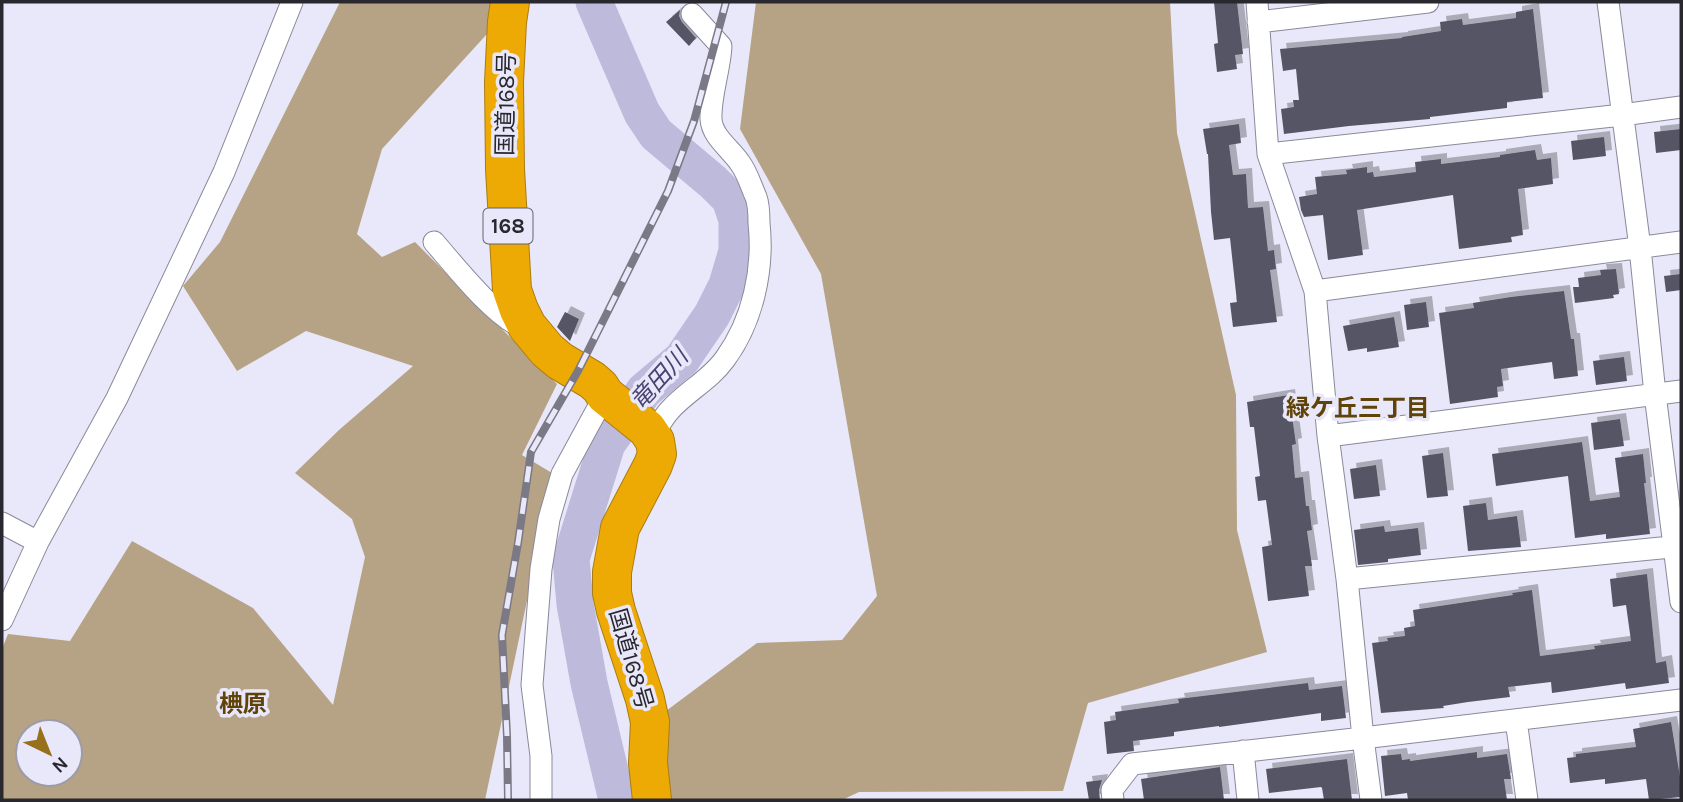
<svg xmlns="http://www.w3.org/2000/svg" width="1683" height="802" font-family="Karla,'Noto Sans JP',sans-serif">
	<defs>
		<filter id="shadow"><feDropShadow dx="6" dy="-6" stdDeviation="0" flood-color="#0004"/></filter>
	</defs>
	<rect width="100%" height="100%" fill="#e9e8fa"/>
	<path fill="#b6a385" fill-rule="evenodd" d="M340 2H496L487 34 382 149 357 234 382 257 415 242 557 384 522 455 552 473 528 596 485 800H2V649L8 634 70 641 132 541 253 608 333 705 365 557 352 519 295 473 339 430 413 366 306 331 237 371 183 286 220 242ZM28 732H70V774H28Z
		M756 2H1170L1177 133 1236 395 1237 530 1267 652 1088 703 1063 791 859 792 842 800H668L662 714 757 643 842 640 877 596 821 274 740 129Z"/>
	<g fill="none" stroke-linecap="round" stroke-linejoin="round">
		<path stroke="#bdbadc" stroke-width="37" d="M594 2 642 113 656 134 713 182 730 199 737 220V251L727 285 712 315 682 359 644 391 607 444 571 559 575 604 589 683 617 800"/>
	</g>
	<path fill="#575565" filter="url(#shadow)" d="M1214 2H1237L1243 54 1235 55 1237 69 1217 72 1214 44 1218 43Z
		M1533 9 1543 98 1507 102V108L1430 117V119L1349 126 1284 134 1281 109 1294 107 1293 100H1299L1296 69 1283 71 1280 49 1402 38V37L1441 31 1440 22 1462 19 1463 25 1516 18V12Z
		M680 10 679 16 682 22 696 38 689 46 666 22Z
		M1239 124 1241 143 1229 145 1233 175 1246 174 1248 208 1263 207 1268 251 1274 250 1276 269 1270 270 1277 322 1233 327 1230 303 1237 302 1230 238 1214 240 1211 212 1208 154H1207L1203 129Z
		M1681 129V150L1656 153 1654 132Z
		M1604 137 1606 156 1573 160 1571 141Z
		M1535 150 1537 160 1551 158 1553 184 1518 189 1523 235 1511 237 1512 242 1459 249 1453 195 1357 210 1363 255 1328 260 1323 215 1304 217 1301 210 1299 197 1317 194 1315 177 1347 174 1346 170 1367 167V173L1373 172 1374 177 1416 172 1415 162 1441 159V164L1500 157V155Z
		M1616 269 1619 294 1613 295 1614 298 1575 303 1573 287H1579L1578 278 1601 275 1600 270Z
		M1681 274V290L1666 292 1664 276Z
		M1564 291 1571 339H1574L1578 376 1554 379 1552 362 1501 369 1503 386 1497 387 1498 397 1450 404 1439 313 1474 308 1473 303 1511 297Z
		M1426 302 1429 327 1407 330 1404 305Z
		M565 312 579 319 570 341 557 327Z
		M1394 317 1399 347 1367 352V348L1348 351 1343 326Z
		M1624 357 1627 381 1596 385 1593 361Z
		M1289 395 1296 444 1292 445 1295 478 1303 477 1306 506H1309L1312 530 1307 531 1312 566H1305L1309 596 1268 601 1262 547 1272 545 1266 500 1258 501 1255 477 1260 476 1254 427H1250L1247 402Z
		M1620 419 1624 446 1594 450 1591 423Z
		M1582 442 1590 501 1620 497 1615 458 1643 454 1646 483H1644L1650 534 1606 539V534L1575 538 1568 476 1496 486 1492 454Z
		M1443 453 1448 496 1427 498 1422 456Z
		M1376 465 1380 496 1354 499 1350 469Z
		M1486 503 1488 520 1517 516 1521 547 1468 551 1463 506Z
		M1384 526 1385 532 1418 528 1421 555 1388 559V562L1358 565 1354 530Z
		M1647 574 1656 663 1666 661 1669 683 1626 689 1625 683 1552 693 1551 682 1508 687 1510 697 1468 702 1443 706 1444 708 1381 713 1372 643 1388 641 1387 638 1405 636 1404 628 1415 626 1413 610 1513 595 1512 593 1532 590 1540 656 1595 649 1594 646 1631 641 1626 605 1613 607 1610 579Z
		M1308 683 1309 690 1342 686 1346 718 1321 721V713L1219 727V726L1174 732V736L1133 741 1134 751 1107 754 1104 722 1116 720 1115 712 1179 703 1178 699Z
		M1671 722 1681 783V797L1649 800 1646 779 1605 784V779L1570 783 1567 758 1576 757V754L1636 747 1633 729Z
		M1477 752V758L1507 754 1511 779H1504L1507 800H1408L1407 793 1385 796 1381 756 1401 754 1402 760 1410 759V761Z
		M1347 759 1352 800H1324L1322 788 1321 787 1269 793 1266 769Z
		M1220 767 1224 800H1144L1141 779Z
		M1102 780 1099 790 1100 800H1089L1086 782Z"/>
	<g fill="none" stroke-linecap="round" stroke-linejoin="round">
		<g stroke="#8a8999" stroke-width="23">
			<path id="street" d="M1257 2 1268 154 1315 291 1328 436 1347 579 1363 738 1371 800
				M1608 2 1640 248 1655 394 1681 602
				M1258 22 1428 2
				M1268 154 1622 115 1681 107
				M434 242C454 265 495 317 522 327
				M1315 291 1681 242
				M651 435C659 428 663 417 670 410 687 391 710 380 725 359 753 321 764 269 759 223 759 214 759 205 756 197 751 186 747 172 740 163 731 149 712 137 711 119 710 96 720 69 721 46L692 14
				M1328 436 1681 391
				M2 523 38 542
				M1347 579 1681 546
				M2 620 38 542 117 398 224 172 292 2
				M1516 720 1527 800
				M1243 751 1248 800
				M541 800V756L532 685 541 569 549 519 562 474 605 395
				M1113 800 1112 790 1132 764 1363 738 1681 700"/>
		</g>
		<g stroke="#a97c13" stroke-width="40">
			<path id="highway" d="M510 2 507 22 504 82 505 169 512 290 519 310 527 326 547 350 560 361 592 380 600 387 605 395 647 429 655 441 657 454 653 465 620 528 612 572V593L616 611 645 699 650 722 648 763 652 800"/>
		</g>
		<use href="#street" stroke="#fff" stroke-width="21"/>
		<use href="#highway" stroke="#eeaa04" stroke-width="38"/>
		<g stroke="#7a7985" stroke-width="8">
			<path id="rail" d="M508 800 507 736 502 635 518 543 531 452 578 371 668 191 694 121 726 2"/>
		</g>
		<use href="#rail" stroke="#e9e8fa" stroke-width="5" stroke-dasharray="16" stroke-linecap="butt"/>
	</g>
	<g text-anchor="middle" dominant-baseline="central" stroke-width="7" stroke-linejoin="round" paint-order="stroke">
		<rect fill="#e9e8fa" stroke="#63626c" stroke-width="2" x="483.5" y="208.5" width="49" height="35" rx="5"/>
		<g font-size="21" font-weight="bold" fill="#29282f">
			<text x="508" y="226">168</text>
		</g>
		<g font-size="23" fill="#29282f" stroke="#e9e8fa">
			<text transform="translate(506 104) rotate(-89)">国道168号</text>
			<text transform="translate(631 659) rotate(74)">国道168号</text>
		</g>
		<g font-size="24" font-style="italic" fill="#484271" stroke="#e9e8fa">
			<text transform="translate(659 379) rotate(-48)">竜田川</text>
		</g>
		<g font-size="24" font-weight="bold" fill="#604308" stroke="#e9e8fa">
			<text x="1358" y="408">緑ケ丘三丁目</text>
			<text x="243" y="704">椣原</text>
		</g>
	</g>
	<rect width="1683" height="802" fill="none" stroke="#29282f" stroke-width="7"/>
	<g transform="translate(49 753) rotate(137)"><circle r="33" fill="#e9e8fa" stroke="#9c9ba9" stroke-width="2"/>
	<path d="M0-5L12 26L0 18L-12 26Z" fill="#986f1b"/>
	<text y="-10" font-size="19" font-weight="bold" text-anchor="middle" fill="#29282f">N</text>
	</g>
</svg>
